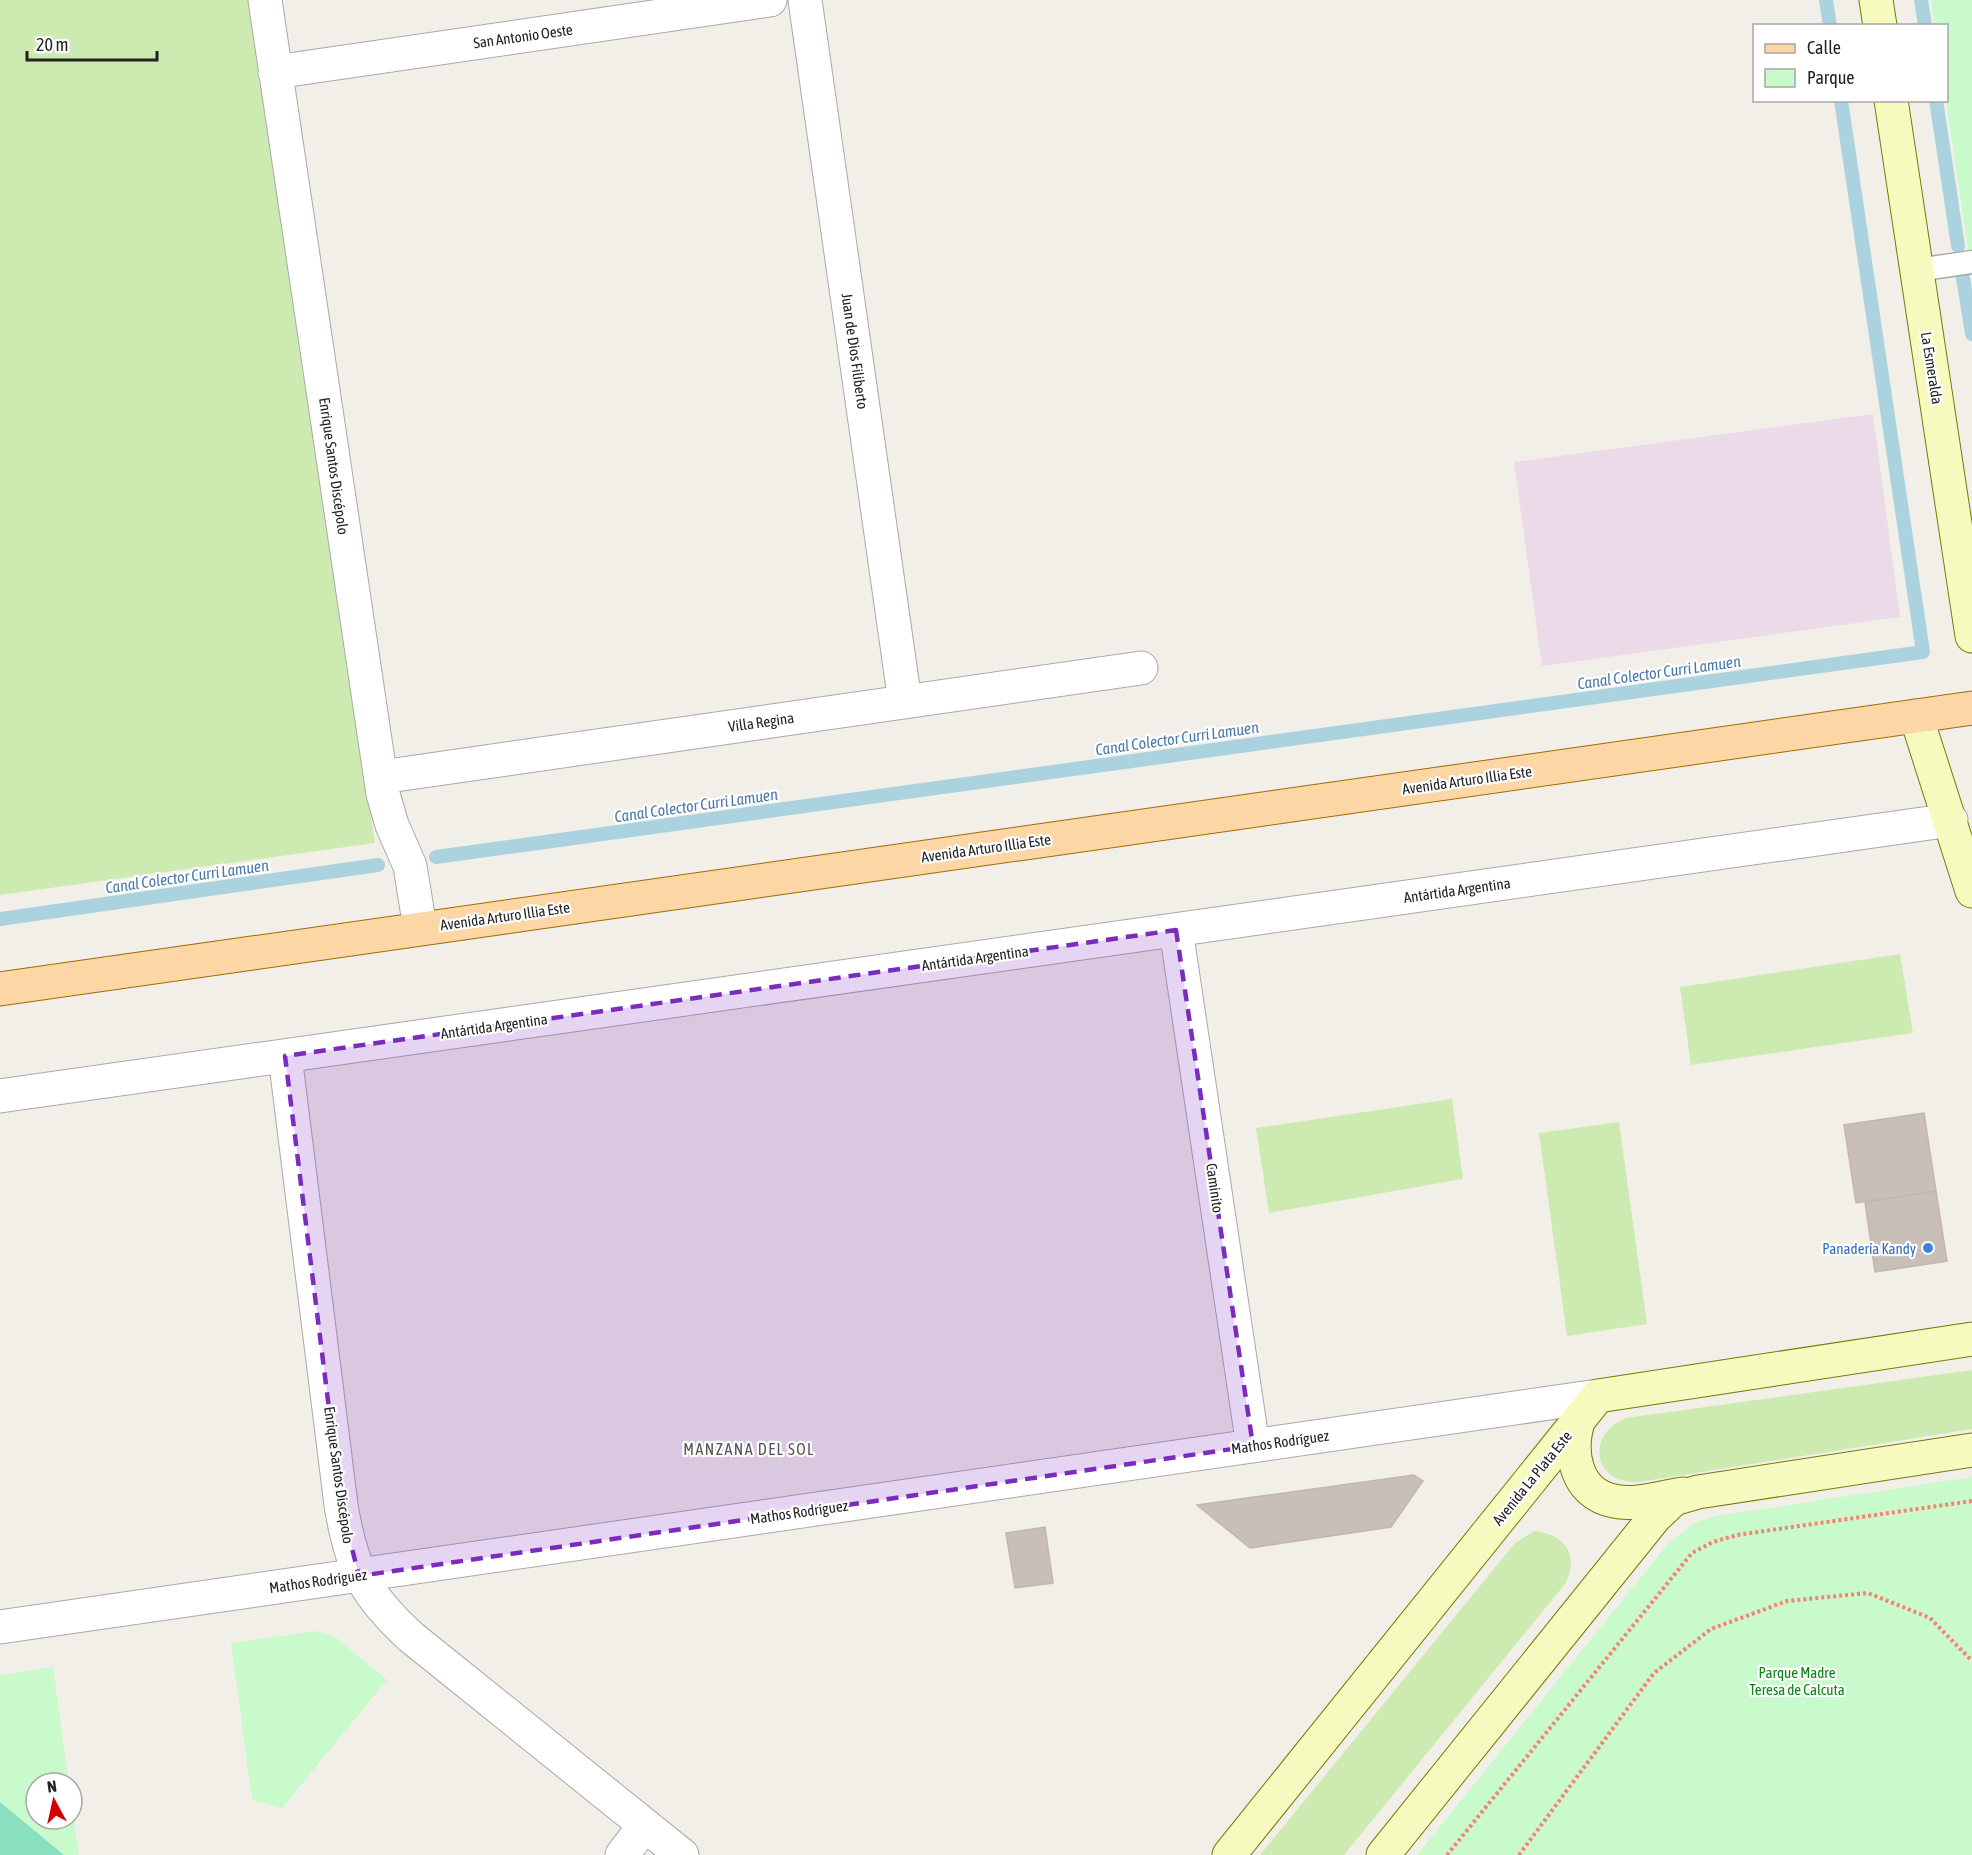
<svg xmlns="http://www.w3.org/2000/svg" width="1972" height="1855" font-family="'Asap Condensed',sans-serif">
	<rect width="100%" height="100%" fill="#f2efe9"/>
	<path fill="#ebdbe8" d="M1873 414 1900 617 1542 666 1514 462Z"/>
	<path fill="#cdebb0" d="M0 0H248L375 843 0 895Z
		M1900 954 1913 1033 1691 1065 1680 987Z
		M1452 1099 1463 1179 1269 1213 1256 1128Z
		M1619 1122 1647 1324 1567 1336 1539 1133Z
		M1972 1370V1429L1639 1482C1594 1485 1584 1435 1626 1418Z
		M1534 1531C1564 1533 1581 1556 1565 1584L1344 1855H1260L1515 1543Z"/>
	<path fill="#c8facc" d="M1931 0H1972V273L1946 101V26L1935 25Z
		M1972 1477V1855H1417L1667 1545 1694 1523 1716 1516Z
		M316 1631 334 1636 387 1680 282 1808 252 1800 231 1643Z
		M53 1667 69 1783H36V1819H72V1806L79 1855H64L0 1802V1675Z"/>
	<path fill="#88e0be" d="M0 1802 64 1855H0Z"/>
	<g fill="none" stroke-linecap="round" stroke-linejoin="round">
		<path stroke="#aad3df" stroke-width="14" d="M1826 0 1830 26
			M1921 0 1925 26
			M1936 100 1958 246
			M1963 278 1972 334
			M436 857 1923 652 1841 100
			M0 919 378 865"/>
	</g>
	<path fill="#c7bfb8" stroke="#c4b6ab" stroke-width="1.5" d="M1924 1113 1936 1191 1856 1203 1844 1125Z
		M1936 1191 1947 1261 1875 1272 1865 1202Z
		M1414 1475 1423 1481 1391 1527 1250 1548 1197 1505Z
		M1045 1527 1053 1583 1015 1588 1006 1533Z"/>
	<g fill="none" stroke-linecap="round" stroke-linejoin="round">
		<g stroke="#a9a9a9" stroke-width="25">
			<path id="lane" d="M1917 270 1972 262"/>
		</g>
		<g stroke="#a9a9a9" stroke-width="35">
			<path id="street" d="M265 0 383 794 392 825 410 866 420 928
				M805 0 905 702
				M275 72 770 0
				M381 777 1141 668
				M1176 930 1253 1446
				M285 1056 341 1505C351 1567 364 1594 411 1637L682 1855
				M0 1096 1951 820
				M0 1627 1598 1396
				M622 1855 645 1825"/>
		</g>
		<g stroke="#707d05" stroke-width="35">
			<path id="secondary" d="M1876 0 1880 26
				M1891 100 1972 636
				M1916 716 1972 891
				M1579 1419C1568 1451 1575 1494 1614 1501 1635 1506 1662 1497 1683 1494
				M1229 1855 1598 1396 1972 1339
				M1383 1855 1655 1517 1674 1499 1698 1492 1972 1450"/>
		</g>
		<g stroke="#a06b00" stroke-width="35">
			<path id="primary" d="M0 989 1972 708"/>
		</g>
		<path stroke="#fa8072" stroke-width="4" stroke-dasharray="3 3" stroke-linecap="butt" d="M1447 1855 1692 1553 1713 1542 1737 1535 1972 1501
			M1519 1855 1654 1673 1711 1629 1787 1601 1868 1593 1930 1618 1972 1661"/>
		<use href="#lane" stroke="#fff" stroke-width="22"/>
		<use href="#street" stroke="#fff" stroke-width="33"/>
		<use href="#secondary" stroke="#f7fabf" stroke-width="33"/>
		<use href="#primary" stroke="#fcd6a4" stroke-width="33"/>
	</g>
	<path fill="#7b2cbf" fill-opacity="0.2" stroke="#7b2cbf" stroke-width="4.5" stroke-dasharray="12 8" stroke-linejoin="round" d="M1176 930 1253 1446 359 1576 341 1505 285 1056Z"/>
	<circle fill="#3f7fe0" stroke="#fff" stroke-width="2" cx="1928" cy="1248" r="6"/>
	<g text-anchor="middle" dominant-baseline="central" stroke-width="4.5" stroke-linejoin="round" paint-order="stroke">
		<g font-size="15" fill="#222" stroke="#fff">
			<text transform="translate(523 36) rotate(-8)">San Antonio Oeste</text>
			<text transform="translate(855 351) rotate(82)">Juan de Dios Filiberto</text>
			<text transform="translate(1932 368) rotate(81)">La Esmeralda</text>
			<text transform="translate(334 466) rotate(82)">Enrique Santos Discépolo</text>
			<text transform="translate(761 722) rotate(-8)">Villa Regina</text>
			<text transform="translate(1467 780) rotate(-8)">Avenida Arturo Illia Este</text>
			<text transform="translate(986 848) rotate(-8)">Avenida Arturo Illia Este</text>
			<text transform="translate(1457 890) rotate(-8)">Antártida Argentina</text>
			<text transform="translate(505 916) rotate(-8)">Avenida Arturo Illia Este</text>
			<text transform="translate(975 958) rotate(-8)">Antártida Argentina</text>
			<text transform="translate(494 1026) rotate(-8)">Antártida Argentina</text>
			<text transform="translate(1215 1188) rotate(82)">Caminito</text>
			<text transform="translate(1280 1442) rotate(-8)">Mathos Rodríguez</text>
			<text transform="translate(339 1475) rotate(82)">Enrique Santos Discépolo</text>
			<text transform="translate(1532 1478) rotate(-51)">Avenida La Plata Este</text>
			<text transform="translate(799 1512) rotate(-8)">Mathos Rodríguez</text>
			<text transform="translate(318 1581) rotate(-8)">Mathos Rodríguez</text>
		</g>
		<g font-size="15" fill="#366cbe" stroke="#fff" text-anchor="end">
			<text x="1916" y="1248">Panadería Kandy</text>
		</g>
		<g font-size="15" fill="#0c8416" stroke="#fff">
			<text x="1797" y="1672">Parque Madre<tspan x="1797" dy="17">Teresa de Calcuta</tspan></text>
		</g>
		<g font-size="16" font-style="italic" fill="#4a7aab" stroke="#fff">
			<text transform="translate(1659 672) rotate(-8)">Canal Colector Curri Lamuen</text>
			<text transform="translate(1177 738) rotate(-8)">Canal Colector Curri Lamuen</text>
			<text transform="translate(696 805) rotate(-8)">Canal Colector Curri Lamuen</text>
			<text transform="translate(187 876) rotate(-8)">Canal Colector Curri Lamuen</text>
		</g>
		<g font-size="16" letter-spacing="1.5" fill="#555" stroke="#fff">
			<text x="749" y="1449">MANZANA DEL SOL</text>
		</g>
	</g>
	<rect x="1753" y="24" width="195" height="78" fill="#ffffff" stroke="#a7a7a7" stroke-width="1.5"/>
	<rect x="1765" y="44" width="30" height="9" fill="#fcd6a4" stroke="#a7a7a7" stroke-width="1.5"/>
	<text x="1807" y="54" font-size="18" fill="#222222">Calle</text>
	<rect x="1765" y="69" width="30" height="18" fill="#c8facc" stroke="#a7a7a7" stroke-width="1.5"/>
	<text x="1807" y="84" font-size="18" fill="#222222">Parque</text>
	<g transform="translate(54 1801) rotate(352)"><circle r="28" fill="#ffffff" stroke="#a7a7a7" stroke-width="1.5"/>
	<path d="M0-4.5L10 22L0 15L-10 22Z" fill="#d40000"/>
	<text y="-9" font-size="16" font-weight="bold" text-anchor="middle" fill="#222222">N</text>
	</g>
	<path d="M27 51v9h130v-9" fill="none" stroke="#222222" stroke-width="3"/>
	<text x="36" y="51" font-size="18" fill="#222222" stroke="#ffffff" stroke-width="4.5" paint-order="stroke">20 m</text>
</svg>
